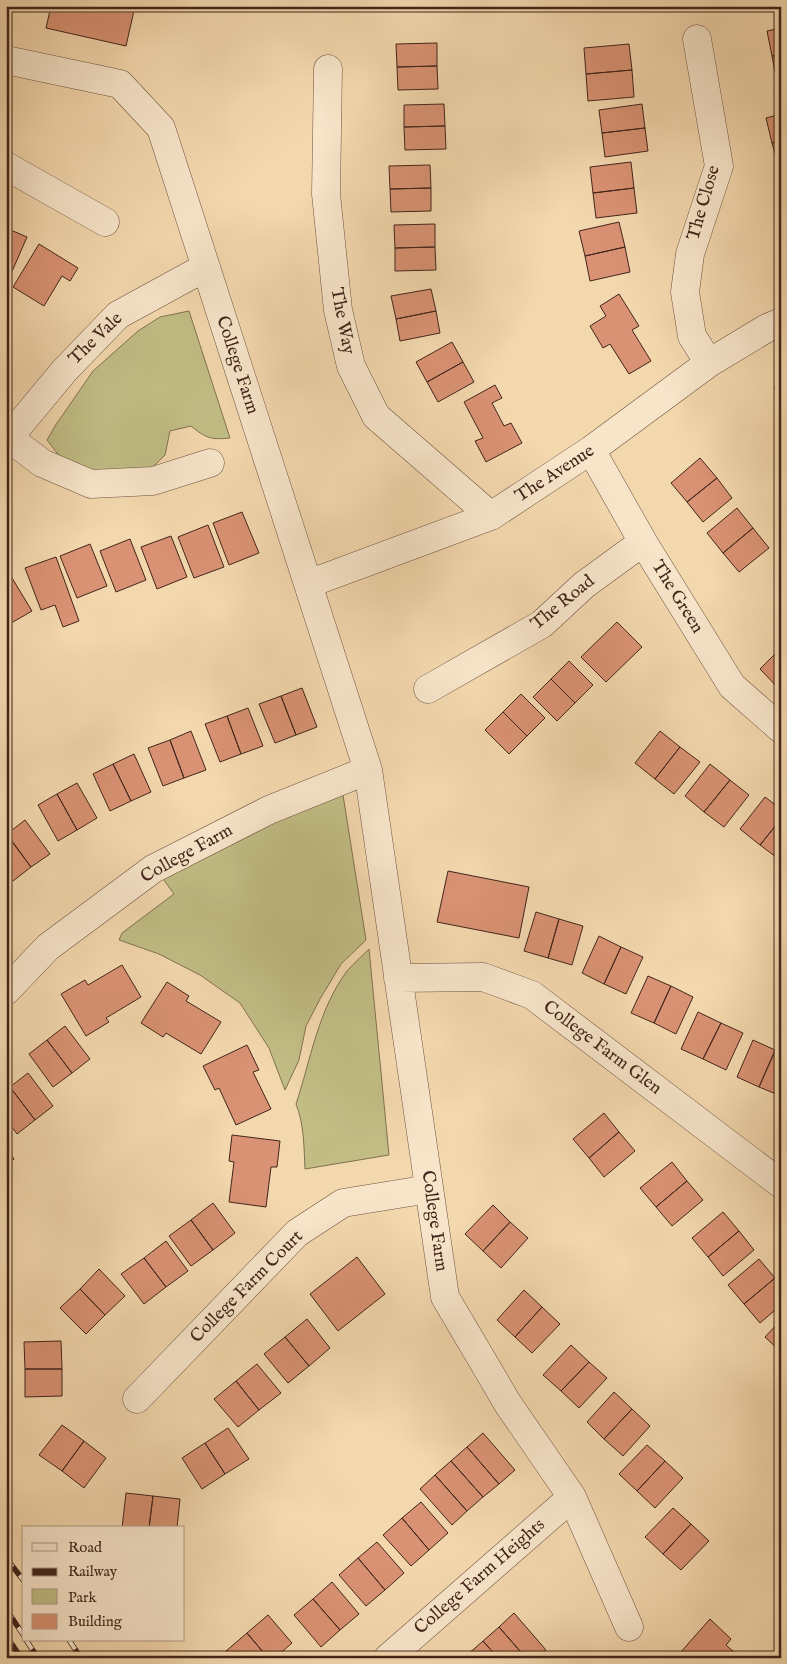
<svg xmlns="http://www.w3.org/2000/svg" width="787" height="1664" font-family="'IM FELL English',serif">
	<rect width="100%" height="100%" fill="#f3d7ad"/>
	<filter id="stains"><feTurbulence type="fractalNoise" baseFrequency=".004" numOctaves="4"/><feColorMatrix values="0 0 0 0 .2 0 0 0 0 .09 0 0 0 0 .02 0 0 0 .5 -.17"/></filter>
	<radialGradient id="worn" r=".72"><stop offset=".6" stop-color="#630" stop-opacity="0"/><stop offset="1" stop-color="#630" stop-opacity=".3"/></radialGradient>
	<path fill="#c1bd85" stroke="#827150" d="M189 311 230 438C210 440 206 438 191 426L170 431 165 455 149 471 89 472 64 462 47 440 55 426 93 371 138 331 160 317Z
		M343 795 366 940 341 964 320 999 306 1026 299 1060 285 1090 269 1048 240 1003 200 975 159 954 119 940 122 933 174 894 158 872 292 808Z
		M369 949 389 1155 305 1169C304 1147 304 1124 296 1104 311 1059 318 1010 347 971 354 963 362 956 369 949Z"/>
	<path fill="#d99273" stroke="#42251b" d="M51 6H135L126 46 46 28Z
		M781 28V55L772 56 767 31Z
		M437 43V66L397 67 396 44Z
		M629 44 632 70 586 74 584 48Z
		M781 55V81L777 82 772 56Z
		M437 66 438 89 398 90 397 67Z
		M632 70 634 97 588 101 586 74Z
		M444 104 445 126 404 127V105Z
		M642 104 645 128 602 133 599 110Z
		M781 114V140L772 143 766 118Z
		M445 126 446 149 405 150 404 127Z
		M645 128 648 151 605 157 602 133Z
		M781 140V167L779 168 772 143Z
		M631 162 634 188 593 193 590 167Z
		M430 165 431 188 390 189 389 166Z
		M431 188V211L391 212 390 189Z
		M634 188 637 213 596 218 593 193Z
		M619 222 625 247 585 256 579 231Z
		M435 224V247L395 248 394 225Z
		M6 228 27 237 7 283H6Z
		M39 244 78 268 70 281 62 276 44 306 13 287Z
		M435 247 436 270 395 271V248Z
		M625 247 630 272 590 281 585 256Z
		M431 289 436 311 396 319 391 296Z
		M619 294 639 326 632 330 651 361 629 374 610 344 603 348 590 326 606 316 600 306Z
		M436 311 440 333 400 341 396 319Z
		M452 342 463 362 427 382 416 362Z
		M463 362 474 382 438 402 427 382Z
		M781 383V401L774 387Z
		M495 385 502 398 492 403 504 426 511 423 522 443 486 462 475 441 483 438 464 402Z
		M700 458 717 478 687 502 671 483Z
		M717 478 732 498 703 522 687 502Z
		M737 508 753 528 723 553 707 533Z
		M242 512 259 553 229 565 213 523Z
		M208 525 224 567 194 578 178 537Z
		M753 528 769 548 739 572 723 553Z
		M171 536 187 577 157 589 141 547Z
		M130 539 146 580 116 592 100 551Z
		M90 544 107 586 77 598 60 556Z
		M56 557 79 621 63 627 55 605 41 610 25 568Z
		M9 573 32 611 6 626V574Z
		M617 622 642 647 606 682 581 657Z
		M779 650 781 652V691L760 669Z
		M569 661 593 685 575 703 551 679Z
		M551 679 575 703 557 721 533 697Z
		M302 688 317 727 296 735 281 696Z
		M521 694 545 718 527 736 503 712Z
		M281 696 296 735 275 743 259 704Z
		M248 708 263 746 241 754 227 716Z
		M503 712 527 736 509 754 485 730Z
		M227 716 241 754 220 762 205 724Z
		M191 731 206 770 184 778 170 740Z
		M660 731 680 747 655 779 635 763Z
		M170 740 184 778 163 786 148 748Z
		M680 747 700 762 674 794 655 779Z
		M134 754 151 792 131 801 113 764Z
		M113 764 131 801 110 811 93 774Z
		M710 764 730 780 704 812 685 796Z
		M730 780 749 795 724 827 704 812Z
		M77 783 97 818 77 830 57 794Z
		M57 794 77 830 58 841 38 805Z
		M765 797 781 809V819L760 845 740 829Z
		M781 819V859L780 860 760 845Z
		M25 820 50 854 31 867 7 834Z
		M6 834 31 867 13 881 6 872Z
		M448 871 529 887 519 938 437 922Z
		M536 912 559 919 548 958 524 951Z
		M559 919 583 926 572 965 548 958Z
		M599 936 621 947 604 984 582 973Z
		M621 947 643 957 626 994 604 984Z
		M122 965 141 997 106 1018 109 1022 86 1036 61 994 85 980 88 985Z
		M648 976 671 986 654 1023 631 1013Z
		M167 982 189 996 186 1001 221 1022 201 1054 166 1033 163 1037 141 1023Z
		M671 986 693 997 676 1034 654 1023Z
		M698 1012 721 1023 703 1059 681 1049Z
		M721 1023 743 1033 726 1070 703 1059Z
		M65 1026 90 1059 72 1073 47 1040Z
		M781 1038V1096L759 1087Z
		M47 1040 72 1073 53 1087 29 1054Z
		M753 1040 775 1050 759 1087 737 1077Z
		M247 1045 259 1070 253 1072 271 1109 236 1125 219 1088 215 1090 203 1066Z
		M28 1073 53 1106 35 1120 10 1087Z
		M10 1087 35 1120 17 1134 6 1119V1090Z
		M604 1113 619 1132 589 1158 573 1139Z
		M619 1132 635 1151 604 1177 589 1158Z
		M232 1135 280 1141 277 1167H271L266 1207 229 1202 234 1162 229 1161Z
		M6 1148 14 1159 6 1165Z
		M672 1162 687 1181 656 1207 640 1188Z
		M687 1181 703 1200 672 1226 656 1207Z
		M213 1203 235 1233 213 1250 191 1220Z
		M493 1205 510 1222 483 1251 465 1234Z
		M723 1212 739 1231 708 1257 692 1238Z
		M191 1220 213 1250 191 1266 169 1236Z
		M510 1222 528 1238 501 1268 483 1251Z
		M739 1231 754 1250 723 1276 708 1257Z
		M166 1241 188 1271 166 1287 144 1258Z
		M357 1257 385 1294 338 1331 310 1294Z
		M144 1258 166 1287 144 1304 121 1274Z
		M759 1259 775 1278 744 1304 728 1285Z
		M99 1269 125 1296 105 1315 80 1289Z
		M775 1278 781 1285V1305L760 1323 744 1304Z
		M80 1289 105 1315 86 1334 60 1308Z
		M524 1290 542 1307 515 1337 497 1320Z
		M542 1307 560 1324 532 1353 515 1337Z
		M307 1319 330 1348 309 1366 285 1337Z
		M781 1320V1352L765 1337Z
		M285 1337 309 1366 288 1383 264 1354Z
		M61 1341 62 1369H25L24 1342Z
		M571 1345 589 1362 561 1391 543 1375Z
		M589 1362 607 1378 579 1408 561 1391Z
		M257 1364 281 1393 259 1410 236 1381Z
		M25 1369H62V1396L25 1397Z
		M236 1381 259 1410 238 1427 214 1399Z
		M614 1392 632 1409 604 1439 587 1422Z
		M632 1409 650 1426 623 1456 604 1439Z
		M62 1425 84 1441 62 1471 39 1455Z
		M228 1428 249 1459 225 1474 205 1443Z
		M483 1433 515 1470 499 1484 467 1447Z
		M84 1441 106 1458 84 1488 62 1471Z
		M205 1443 225 1474 202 1489 182 1458Z
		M647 1445 665 1461 637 1491 619 1474Z
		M467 1447 499 1484 483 1497 451 1461Z
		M451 1461 483 1497 467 1511 435 1475Z
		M665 1461 683 1478 655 1508 637 1491Z
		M435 1475 467 1511 452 1525 420 1489Z
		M126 1493 153 1496 149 1528H122Z
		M153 1496 180 1499 177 1528H149Z
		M421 1502 448 1533 429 1550 402 1518Z
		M673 1508 691 1524 663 1554 645 1537Z
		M402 1518 429 1550 411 1566 383 1535Z
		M691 1524 709 1541 681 1570 663 1554Z
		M377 1542 404 1573 385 1590 358 1558Z
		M358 1558 385 1590 366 1606 339 1575Z
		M332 1582 359 1614 340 1630 313 1599Z
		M313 1599 340 1630 321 1647 294 1615Z
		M514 1613 546 1650 537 1658H526L499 1627Z
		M268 1615 292 1643 275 1658H268L247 1633Z
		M710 1619 731 1639 726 1645 735 1653 731 1658H686L680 1653Z
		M499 1627 526 1658H498L483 1641Z
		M247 1633 268 1658H232L226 1651Z
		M483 1641 498 1658H470L467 1655Z"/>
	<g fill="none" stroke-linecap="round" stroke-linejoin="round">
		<g stroke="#6e5240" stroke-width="29">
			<path id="minor" d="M697 39 719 166 690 254 685 292 692 336 709 363
				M6 60 120 84 161 128 368 770 445 1297 508 1404 572 1497 629 1627
				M328 69 326 194 338 310 351 366 376 416 491 516
				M6 166 105 222
				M9 438 42 463 91 484 153 481 210 463
				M6 441 64 371 118 315 206 267
				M591 450 643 542 732 686 781 729
				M308 584 491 516 591 450 709 363 767 328 781 322
				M428 689 542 624 584 585 643 542
				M398 978 483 977 532 995 781 1184
				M6 991 48 947 153 869 269 810 368 770
				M137 1399 297 1233 343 1203 429 1189
				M388 1658 572 1497"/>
		</g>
		<use href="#minor" stroke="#f7e5ca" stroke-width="28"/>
		<g stroke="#42251b" stroke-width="5.5">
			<path id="rail" d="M6 1558 24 1581
				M6 1609 24 1636
				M6 1635 21 1658
				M26 1640 38 1658
				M69 1640 81 1658"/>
		</g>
		<use href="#rail" stroke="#f7e5ca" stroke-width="4" stroke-dasharray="11" stroke-linecap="butt"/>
	</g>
	<g text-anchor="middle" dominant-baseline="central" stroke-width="4" stroke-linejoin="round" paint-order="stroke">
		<g font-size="18" fill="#42251b" stroke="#f7e5ca">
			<text transform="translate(704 203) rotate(-74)">The Close</text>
			<text transform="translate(342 321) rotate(79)">The Way</text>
			<text transform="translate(96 339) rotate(-44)">The Vale</text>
			<text transform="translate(237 365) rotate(72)">College Farm</text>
			<text transform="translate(555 474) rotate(-33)">The Avenue</text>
			<text transform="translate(677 597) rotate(58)">The Green</text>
			<text transform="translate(563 603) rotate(-39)">The Road</text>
			<text transform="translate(187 854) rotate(-29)">College Farm</text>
			<text transform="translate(602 1048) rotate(37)">College Farm Glen</text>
			<text transform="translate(434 1221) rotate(82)">College Farm</text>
			<text transform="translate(247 1287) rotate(-45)">College Farm Court</text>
			<text transform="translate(480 1577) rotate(-41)">College Farm Heights</text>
		</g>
	</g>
	<rect width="787" height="1664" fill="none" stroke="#f3d7ad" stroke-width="25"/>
	<rect x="8" y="8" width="772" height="1649" fill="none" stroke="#42251b" stroke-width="2.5"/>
	<rect x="12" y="12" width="762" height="1639" fill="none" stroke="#42251b"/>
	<rect x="22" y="1526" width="162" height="115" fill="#f7e5ca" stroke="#af9884"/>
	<rect x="32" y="1543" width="25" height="8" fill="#f7e5ca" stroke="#af9884"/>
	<text x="68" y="1552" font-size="15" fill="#42251b">Road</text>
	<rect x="32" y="1568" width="25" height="8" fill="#42251b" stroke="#af9884"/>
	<text x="68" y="1576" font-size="15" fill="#42251b">Railway</text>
	<rect x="32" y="1589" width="25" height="15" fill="#c1bd85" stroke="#af9884"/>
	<text x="68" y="1602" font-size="15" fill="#42251b">Park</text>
	<rect x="32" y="1614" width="25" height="15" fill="#d99273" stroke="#af9884"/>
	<text x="68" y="1626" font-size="15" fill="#42251b">Building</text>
	<rect width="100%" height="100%" filter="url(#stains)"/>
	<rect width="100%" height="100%" fill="url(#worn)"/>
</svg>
